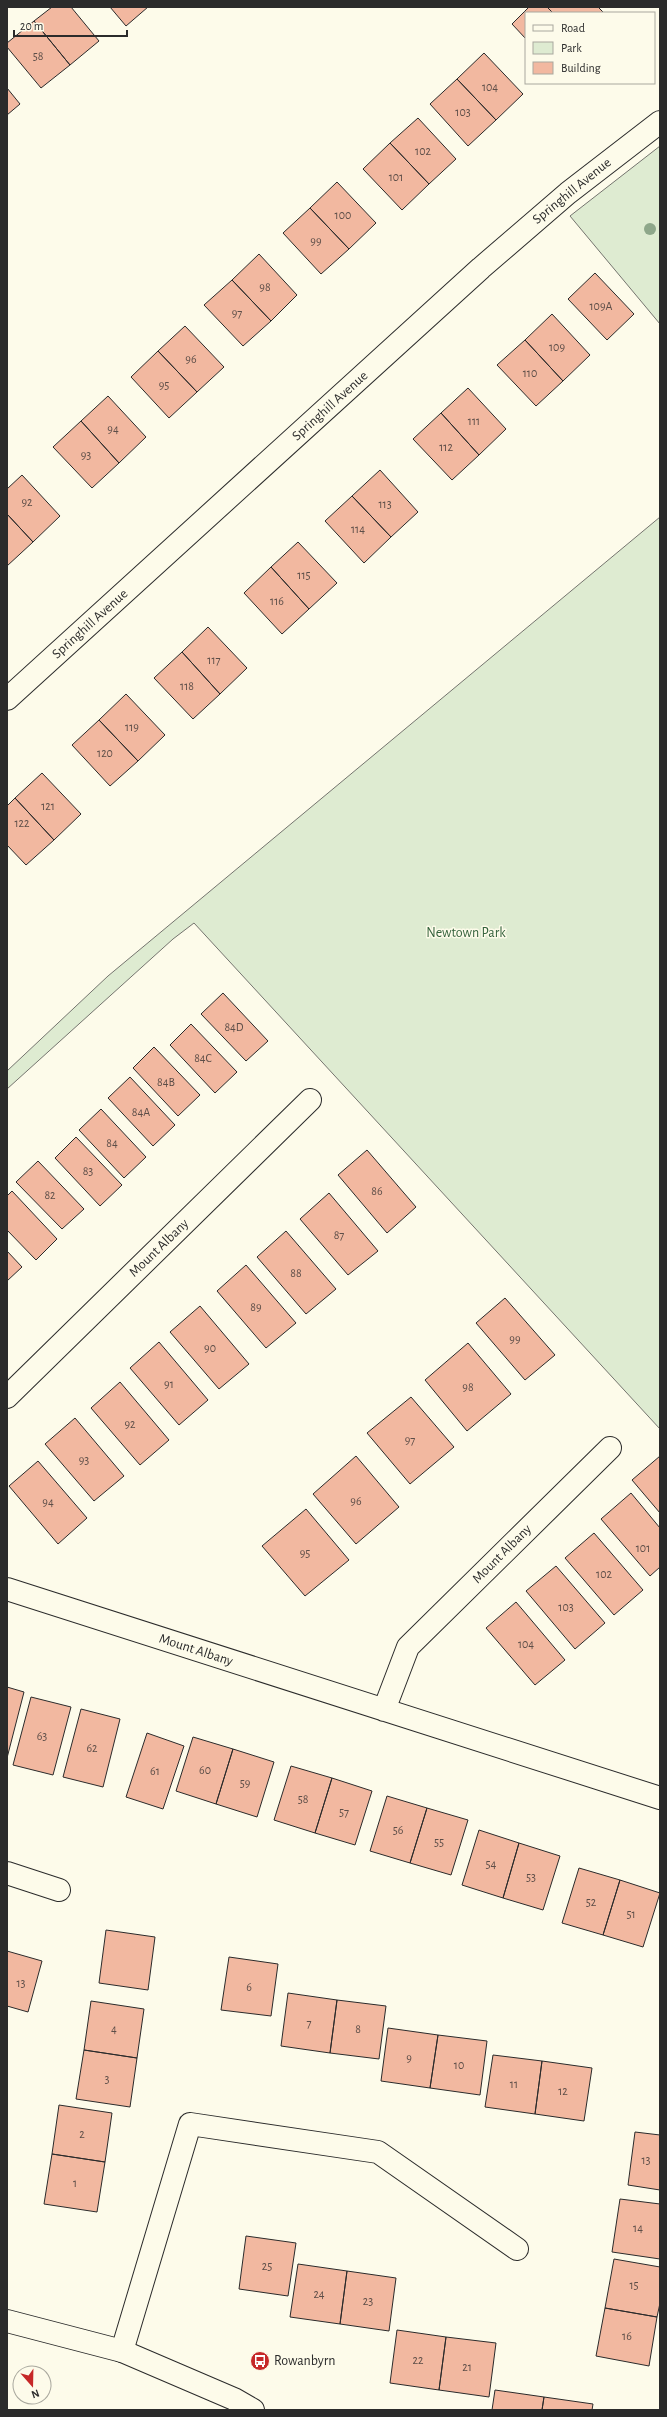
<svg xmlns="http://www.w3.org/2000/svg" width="667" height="2417" font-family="'Alegreya Sans',sans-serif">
	<rect width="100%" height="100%" fill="#fdfbea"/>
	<path fill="#deebd1" stroke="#74746e" d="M660 146V324L570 216Z
		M660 517V1429L194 923 173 939 7 1089V1071L108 976Z"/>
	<path fill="#f2b8a0" stroke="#2b2b2b" d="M52 7H71L99 41 70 65 34 21Z
		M110 7H148L126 26Z
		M529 7H547L553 13H526V39L512 24Z
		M547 7H598L604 13H553Z
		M34 21 70 65 41 88 7 47V43Z
		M484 53 523 94 496 120 457 79Z
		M457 79 496 120 468 146 430 104Z
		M7 88 20 104 7 115Z
		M418 118 456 159 429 184 390 143Z
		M390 143 429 184 402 210 363 169Z
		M337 182 376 223 349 249 310 208Z
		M310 208 349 249 321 274 283 233Z
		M259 254 297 295 271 321 232 280Z
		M595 273 634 314 607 340 568 299Z
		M232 280 271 321 243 346 204 305Z
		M552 314 590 355 563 381 525 340Z
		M185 326 224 367 197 392 158 351Z
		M525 340 563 381 536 406 497 365Z
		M158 351 197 392 169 418 131 377Z
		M468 388 506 429 479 455 441 413Z
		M108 396 146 437 119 463 81 421Z
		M441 413 479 455 452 480 413 439Z
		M81 421 119 463 92 488 53 447Z
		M380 470 418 512 391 537 352 496Z
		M22 475 60 516 33 542 7 514V489Z
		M352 496 391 537 364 563 325 521Z
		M7 514 33 542 7 566Z
		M298 542 337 583 309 609 271 567Z
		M271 567 309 609 282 634 244 593Z
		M208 627 247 668 220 694 182 652Z
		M182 652 220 694 193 719 154 678Z
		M126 694 165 735 138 761 99 720Z
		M99 720 138 761 110 786 72 745Z
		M42 773 81 814 54 840 15 798Z
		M15 798 54 840 26 865 7 845V806Z
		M223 993 268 1041 246 1061 201 1014Z
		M191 1024 237 1072 215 1093 170 1045Z
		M154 1047 200 1095 178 1116 133 1068Z
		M130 1077 175 1125 153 1146 108 1098Z
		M101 1109 146 1157 124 1178 79 1130Z
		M76 1137 122 1185 100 1206 55 1158Z
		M367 1150 416 1207 387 1233 338 1175Z
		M38 1161 84 1209 62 1229 16 1182Z
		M12 1191 57 1239 36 1260 7 1230V1196Z
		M329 1193 378 1251 348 1275 300 1219Z
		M286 1231 336 1289 306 1314 257 1257Z
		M7 1251 22 1267 7 1281Z
		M246 1265 296 1323 266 1348 217 1291Z
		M505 1298 555 1355 525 1380 476 1323Z
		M200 1306 249 1364 219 1389 170 1332Z
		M159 1342 208 1400 179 1425 130 1368Z
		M468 1343 511 1394 467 1431 425 1380Z
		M120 1382 169 1440 140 1465 91 1408Z
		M411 1397 454 1447 410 1484 367 1433Z
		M75 1418 124 1476 94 1501 45 1444Z
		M356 1456 399 1507 356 1544 313 1494Z
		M660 1456V1513L632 1480Z
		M38 1461 87 1518 58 1544 9 1486Z
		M631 1493 660 1528V1567L650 1576 601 1519Z
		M306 1509 349 1560 305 1596 262 1546Z
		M594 1533 643 1590 614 1615 565 1558Z
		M556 1566 605 1623 575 1649 526 1591Z
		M516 1602 565 1660 535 1685 486 1628Z
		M7 1687 24 1692 7 1758Z
		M31 1697 71 1707 53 1775 13 1765Z
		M81 1709 120 1719 103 1787 63 1777Z
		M147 1733 184 1746 163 1809 126 1797Z
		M193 1737 233 1749 216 1804 176 1791Z
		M233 1749 274 1762 257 1817 216 1804Z
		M291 1766 332 1778 315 1833 274 1820Z
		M332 1778 372 1791 355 1845 315 1833Z
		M387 1796 427 1808 410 1863 370 1851Z
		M427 1808 468 1820 451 1875 410 1863Z
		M479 1830 519 1843 503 1898 462 1885Z
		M519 1843 560 1856 543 1910 503 1898Z
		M579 1868 620 1880 603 1935 562 1923Z
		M620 1880 660 1893 643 1947 603 1935Z
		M106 1930 155 1937 148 1990 99 1983Z
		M7 1951 42 1961 28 2012 7 2006Z
		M229 1957 278 1964 271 2016 221 2010Z
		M288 1993 337 2000 330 2053 281 2046Z
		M337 2000 386 2006 379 2059 330 2053Z
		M91 2001 144 2009 137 2058 84 2050Z
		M388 2028 438 2035 430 2088 381 2081Z
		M438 2035 487 2041 480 2095 430 2088Z
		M84 2050 137 2058 130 2107 76 2099Z
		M493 2055 542 2061 535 2114 485 2107Z
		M542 2061 592 2068 584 2121 535 2114Z
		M59 2105 112 2113 105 2162 52 2154Z
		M635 2132 660 2135V2190L628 2185Z
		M52 2154 105 2162 97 2212 44 2204Z
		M620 2199 660 2204V2259L612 2252Z
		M246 2236 296 2243 288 2296 239 2289Z
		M614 2259 660 2267V2303L657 2317 605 2308Z
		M298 2264 347 2271 340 2324 290 2317Z
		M347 2271 396 2278 389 2331 340 2324Z
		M605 2308 657 2317 649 2366 596 2356Z
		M397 2330 446 2337 439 2390 390 2383Z
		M446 2337 496 2343 489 2397 439 2390Z
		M495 2390 544 2397 542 2410H492Z
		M544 2397 593 2404 592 2410H542Z"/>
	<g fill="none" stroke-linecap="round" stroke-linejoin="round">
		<g stroke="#2b2b2b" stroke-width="24">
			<path id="street" d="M7 699 481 268 568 193 660 122
				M7 1397 310 1100
				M7 1589 660 1798
				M384 1710 408 1647 610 1448
				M7 1873 59 1890
				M122 2351 190 2124 378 2152 517 2249"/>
		</g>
		<g stroke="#2b2b2b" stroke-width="24">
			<path id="secondary" d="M7 2321 122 2351 234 2399 253 2410"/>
		</g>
		<use href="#street" stroke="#fdfbea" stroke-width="22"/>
		<use href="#secondary" stroke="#fdfbea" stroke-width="22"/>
	</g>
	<circle fill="#8ea78a" cx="650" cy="229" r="6"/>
	<defs>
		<g id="bus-disc" transform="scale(1)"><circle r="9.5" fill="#c62828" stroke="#fdfbea"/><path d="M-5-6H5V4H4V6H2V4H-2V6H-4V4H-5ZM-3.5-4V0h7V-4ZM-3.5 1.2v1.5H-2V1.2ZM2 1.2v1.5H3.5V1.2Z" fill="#fff"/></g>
	</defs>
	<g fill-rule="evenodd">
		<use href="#bus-disc" x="260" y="2361"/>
	</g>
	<g text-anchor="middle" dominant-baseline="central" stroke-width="3" stroke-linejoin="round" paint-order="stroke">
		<g font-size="12" fill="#5d4e48">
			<text x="38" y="56">58</text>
			<text x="490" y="87">104</text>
			<text x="463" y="112">103</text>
			<text x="423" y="151">102</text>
			<text x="396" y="177">101</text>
			<text x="343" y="215">100</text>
			<text x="316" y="241">99</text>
			<text x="265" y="287">98</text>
			<text x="601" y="306">109A</text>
			<text x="237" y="313">97</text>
			<text x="557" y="347">109</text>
			<text x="191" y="359">96</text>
			<text x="530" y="373">110</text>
			<text x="164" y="385">95</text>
			<text x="474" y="421">111</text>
			<text x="113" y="429">94</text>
			<text x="446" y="447">112</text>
			<text x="86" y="455">93</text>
			<text x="27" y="502">92</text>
			<text x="385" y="504">113</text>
			<text x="358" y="529">114</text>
			<text x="304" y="575">115</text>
			<text x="277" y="601">116</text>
			<text x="214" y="660">117</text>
			<text x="187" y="686">118</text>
			<text x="132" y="727">119</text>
			<text x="105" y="753">120</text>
			<text x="48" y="806">121</text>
			<text x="22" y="823">122</text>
			<text x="234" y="1027">84D</text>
			<text x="203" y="1058">84C</text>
			<text x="166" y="1082">84B</text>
			<text x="141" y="1112">84A</text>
			<text x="112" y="1143">84</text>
			<text x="88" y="1171">83</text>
			<text x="377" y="1191">86</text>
			<text x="50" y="1195">82</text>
			<text x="339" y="1235">87</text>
			<text x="296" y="1273">88</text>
			<text x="256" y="1307">89</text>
			<text x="515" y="1339">99</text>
			<text x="210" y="1348">90</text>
			<text x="169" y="1384">91</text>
			<text x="468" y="1387">98</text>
			<text x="130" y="1424">92</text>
			<text x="410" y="1440">97</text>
			<text x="84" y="1460">93</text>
			<text x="356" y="1501">96</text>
			<text x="48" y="1502">94</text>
			<text x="643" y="1548">101</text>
			<text x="305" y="1553">95</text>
			<text x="604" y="1574">102</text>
			<text x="566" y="1607">103</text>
			<text x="526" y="1644">104</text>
			<text x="42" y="1736">63</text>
			<text x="92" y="1748">62</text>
			<text x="205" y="1770">60</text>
			<text x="155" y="1771">61</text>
			<text x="245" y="1783">59</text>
			<text x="303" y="1799">58</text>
			<text x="344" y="1812">57</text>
			<text x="398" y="1830">56</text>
			<text x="439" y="1842">55</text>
			<text x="491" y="1864">54</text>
			<text x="531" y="1877">53</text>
			<text x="591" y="1902">52</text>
			<text x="631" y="1914">51</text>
			<text x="21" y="1983">13</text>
			<text x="249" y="1987">6</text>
			<text x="309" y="2023">7</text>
			<text x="114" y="2029">4</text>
			<text x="358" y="2029">8</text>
			<text x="409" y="2058">9</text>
			<text x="459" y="2065">10</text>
			<text x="107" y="2079">3</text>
			<text x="514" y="2084">11</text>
			<text x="563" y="2091">12</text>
			<text x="82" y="2134">2</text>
			<text x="646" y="2160">13</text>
			<text x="75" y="2183">1</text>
			<text x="638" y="2228">14</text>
			<text x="267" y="2266">25</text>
			<text x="634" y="2285">15</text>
			<text x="319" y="2294">24</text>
			<text x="368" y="2301">23</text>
			<text x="627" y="2336">16</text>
			<text x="418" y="2360">22</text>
			<text x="467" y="2367">21</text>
		</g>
		<g font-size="14" fill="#2b2b2b" stroke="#fdfbea">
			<text transform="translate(572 191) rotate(-39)">Springhill Avenue</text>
			<text transform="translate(330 406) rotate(-42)">Springhill Avenue</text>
			<text transform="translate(90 624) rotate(-42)">Springhill Avenue</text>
			<text transform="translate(159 1248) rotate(-44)">Mount Albany</text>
			<text transform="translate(502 1554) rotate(-45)">Mount Albany</text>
			<text transform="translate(196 1650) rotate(18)">Mount Albany</text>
		</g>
		<g font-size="14" fill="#34623c" stroke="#fdfbea">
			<text x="466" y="933">Newtown Park</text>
		</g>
		<g font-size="14" fill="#2b2b2b" stroke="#fdfbea" text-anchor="start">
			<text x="274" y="2361">Rowanbyrn</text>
		</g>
	</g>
	<rect width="667" height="2417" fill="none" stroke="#2b2b2b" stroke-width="16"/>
	<rect x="525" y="12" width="130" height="72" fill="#fdfbea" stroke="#a9a89e"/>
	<rect x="533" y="25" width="20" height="6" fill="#fdfbea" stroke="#a9a89e"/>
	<text x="561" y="32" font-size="12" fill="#2b2b2b">Road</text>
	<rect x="533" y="42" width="20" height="12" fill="#deebd1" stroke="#a9a89e"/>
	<text x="561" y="52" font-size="12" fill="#2b2b2b">Park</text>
	<rect x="533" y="62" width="20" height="12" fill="#f2b8a0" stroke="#a9a89e"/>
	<text x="561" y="72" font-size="12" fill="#2b2b2b">Building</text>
	<g transform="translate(32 2385) rotate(160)"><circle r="19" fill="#fdfbea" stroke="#a9a89e"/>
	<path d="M0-3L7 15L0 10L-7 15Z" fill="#c62828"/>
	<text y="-6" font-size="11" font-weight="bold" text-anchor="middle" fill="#2b2b2b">N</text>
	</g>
	<path d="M14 30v6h113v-6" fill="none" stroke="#2b2b2b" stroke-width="2"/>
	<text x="20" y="30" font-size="12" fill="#2b2b2b" stroke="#fdfbea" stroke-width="3" paint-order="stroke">20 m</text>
</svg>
